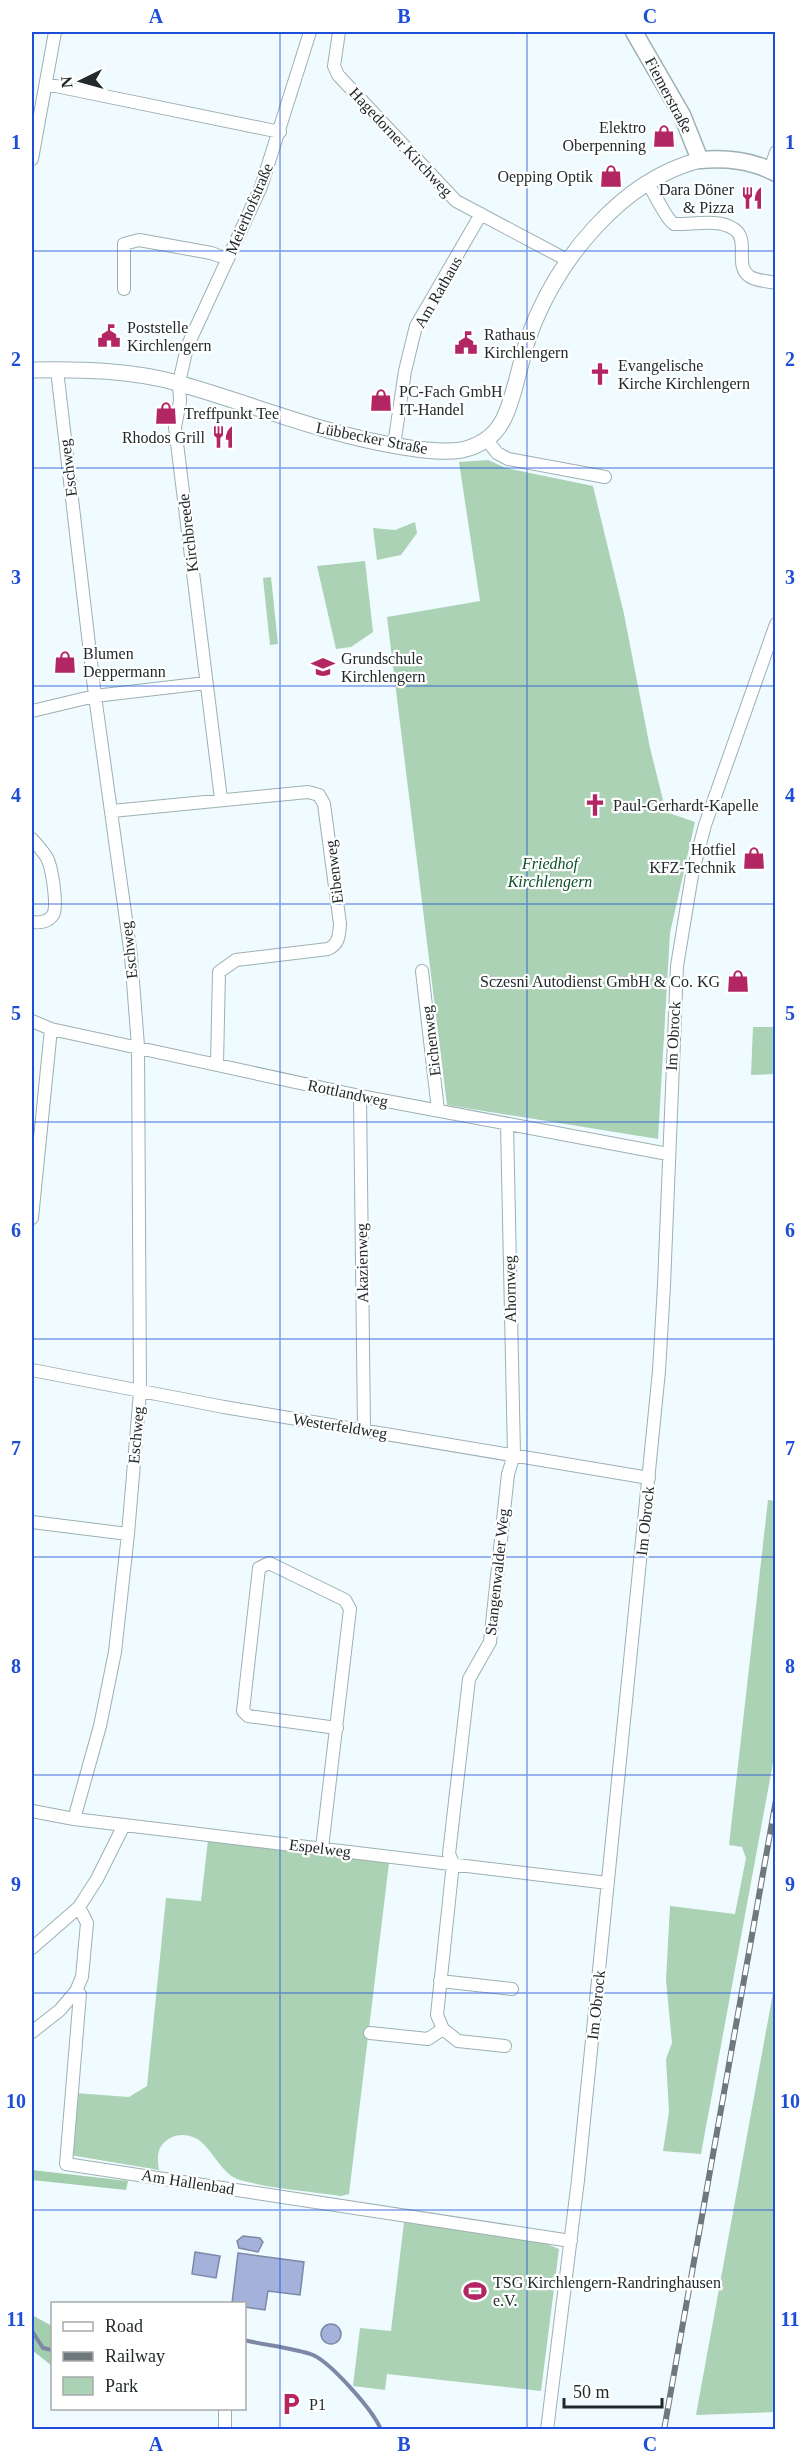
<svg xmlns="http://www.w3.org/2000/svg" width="807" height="2461" font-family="Georgia,serif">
	<rect width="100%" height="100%" fill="#effbfe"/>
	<path fill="#abd2b4" d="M488 460 506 468 593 486 624 614 650 748 666 812 695 822 670 933 658 1139 447 1105 387 617 480 601 459 462Z
		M415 522 417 533 401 555 377 560 373 528 395 530Z
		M365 561 373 632 351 647 336 649 317 566Z
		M271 577 278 644 270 645 263 578Z
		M753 1027H775V1074L751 1075Z
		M768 1500 776 1501 775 1752 701 2154 663 2151 669 2112 666 2059 672 2043 666 1980 670 1906 735 1914 746 1858 742 1847 729 1845Z
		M208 1840 389 1863 349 2194 341 2196C308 2191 273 2189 240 2180 213 2172 210 2128 175 2136 168 2138 160 2145 159 2151 157 2158 158 2163 159 2170L70 2155 75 2093 129 2097 147 2086 166 1898 201 1901Z
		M775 1982V2412L696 2415Z
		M404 2222 542 2242 559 2249 541 2391 387 2374 385 2390 353 2386 360 2328 391 2331Z"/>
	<path fill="#a3ceae" d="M32 2170 128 2181 126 2190 32 2180Z
		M32 2315 52 2326V2366L32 2350Z"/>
	<path fill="#a3b1db" stroke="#7d88a6" stroke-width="1.5" d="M243 2236 260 2238 263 2242 258 2252 239 2248 237 2241Z
		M195 2252 220 2256 216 2278 192 2274Z
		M238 2253 304 2262 300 2295 268 2291 265 2310 245 2307 244 2304 232 2303Z
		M321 2334a10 10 0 1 1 20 0a10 10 0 1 1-20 0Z"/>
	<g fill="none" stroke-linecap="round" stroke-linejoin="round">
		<path stroke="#7d88a6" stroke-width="4" d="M32 2331 43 2348 52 2350
			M244 2340C264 2345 295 2348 313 2355 331 2363 374 2411 381 2430"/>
		<g stroke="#9db0b4" stroke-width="14">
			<path id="minor" d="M339 32 334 66 338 75 456 201 569 261
				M46 84 280 132
				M32 159 55 32
				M770 170 776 152
				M647 182C654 192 666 219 674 224 692 225 718 218 734 229 750 239 734 266 749 276 755 281 768 281 776 283
				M124 289V244L139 240 211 253 228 259
				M57 370 95 696 131 956 138 1046 140 1392 128 1534 115 1652 100 1726 74 1819
				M487 440 497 453 508 459 605 477
				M394 445 405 371 416 326 481 214
				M32 711 95 696 206 683
				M221 799 175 427 180 401 179 383 187 347 261 187 310 32
				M112 811 308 792 319 795 324 804 340 924C339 936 339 944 328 949L236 960 219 972 217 1064
				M32 839C37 845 43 851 47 858 52 867 58 906 53 915 48 922 39 923 32 922
				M422 971 438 1110
				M32 1021 51 1029 360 1096 668 1154
				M360 1096 364 1429
				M32 1218 51 1029
				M32 1370 224 1407 649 1478
				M32 1522 128 1534
				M32 1811 74 1819 608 1883
				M322 1848 350 1609 345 1600 269 1563 259 1568 243 1711 248 1716 337 1728
				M32 1948 79 1907 97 1879 124 1825
				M440 1981 512 1989
				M76 1991 80 1994 66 2164 571 2241
				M443 2029 437 2015 453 1863 449 1854 469 1679 490 1642 508 1474 514 1455 507 1124
				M32 2032 60 2010 76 1991 82 1977 87 1923 79 1907
				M370 2033 428 2039 443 2029 458 2041 505 2046
				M225 2430V2408
				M547 2430 578 2180 659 1371 664 1285 677 966 692 875 705 825 776 624"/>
		</g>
		<g stroke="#9db0b4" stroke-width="17">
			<path id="tertiary" d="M32 370C80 369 134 370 181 384 255 405 326 435 403 447 422 450 443 453 462 450 479 446 493 438 502 422 514 401 520 361 529 336 556 261 621 180 700 160"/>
		</g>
		<g stroke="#9db0b4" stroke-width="19">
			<path id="secondary" d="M634 32 682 115 700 160C727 158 751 160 776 173"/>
		</g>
		<use href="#minor" stroke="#fff" stroke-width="12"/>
		<use href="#tertiary" stroke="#fff" stroke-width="15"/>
		<use href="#secondary" stroke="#fff" stroke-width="16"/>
		<g stroke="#6f787b" stroke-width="6">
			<path id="rail" d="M664 2430 776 1800"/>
		</g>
		<use href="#rail" stroke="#fff" stroke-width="4" stroke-dasharray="11" stroke-linecap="butt"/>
	</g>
	<path fill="none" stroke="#1d4ed8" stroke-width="1.5" stroke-opacity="0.55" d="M280 32V2430M527 32V2430M32 251H776M32 468H776M32 686H776M32 904H776M32 1122H776M32 1339H776M32 1557H776M32 1775H776M32 1993H776M32 2210H776"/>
	<defs>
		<g id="shop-bare" transform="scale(1.8)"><path d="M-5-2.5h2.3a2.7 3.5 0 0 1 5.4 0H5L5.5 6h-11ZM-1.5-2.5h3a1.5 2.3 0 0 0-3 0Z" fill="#b22763" stroke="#fff" stroke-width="2.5" paint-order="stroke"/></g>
		<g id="restaurant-bare" transform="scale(1.8)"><path d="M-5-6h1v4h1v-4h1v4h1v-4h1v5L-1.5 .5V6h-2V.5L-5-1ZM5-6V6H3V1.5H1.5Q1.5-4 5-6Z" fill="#b22763" stroke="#fff" stroke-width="2.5" paint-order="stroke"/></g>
		<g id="civic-bare" transform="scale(1.8)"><path d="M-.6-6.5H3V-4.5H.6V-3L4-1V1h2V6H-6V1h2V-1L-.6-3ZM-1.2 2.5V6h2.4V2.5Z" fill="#b22763" stroke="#fff" stroke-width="2.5" paint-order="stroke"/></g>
		<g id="church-bare" transform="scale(1.8)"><path d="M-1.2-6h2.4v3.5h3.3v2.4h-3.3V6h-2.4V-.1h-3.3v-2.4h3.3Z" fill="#b22763" stroke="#fff" stroke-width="2.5" paint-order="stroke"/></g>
		<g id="school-bare" transform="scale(1.8)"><path d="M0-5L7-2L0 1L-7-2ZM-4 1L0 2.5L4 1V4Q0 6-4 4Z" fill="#b22763" stroke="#fff" stroke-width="2.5" paint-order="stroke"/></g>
		<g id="stadium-bare" transform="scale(1.8)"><path d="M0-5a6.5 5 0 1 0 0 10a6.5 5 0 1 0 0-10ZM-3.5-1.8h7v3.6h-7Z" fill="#b22763" stroke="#fff" stroke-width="2.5" paint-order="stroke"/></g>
		<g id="parking-bare" transform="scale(1.8)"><path d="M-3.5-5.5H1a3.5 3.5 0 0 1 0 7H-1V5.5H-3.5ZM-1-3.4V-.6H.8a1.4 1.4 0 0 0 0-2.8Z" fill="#b22763" stroke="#fff" stroke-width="2.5" paint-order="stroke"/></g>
	</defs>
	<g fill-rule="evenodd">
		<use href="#shop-bare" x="664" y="136"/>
		<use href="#shop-bare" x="611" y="176"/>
		<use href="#restaurant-bare" x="752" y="198"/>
		<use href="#civic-bare" x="109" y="336"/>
		<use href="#civic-bare" x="466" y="343"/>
		<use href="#church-bare" x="600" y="374"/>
		<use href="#shop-bare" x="381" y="400"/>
		<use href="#shop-bare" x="166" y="413"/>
		<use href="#restaurant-bare" x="223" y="437"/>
		<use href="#shop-bare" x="65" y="662"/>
		<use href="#school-bare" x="323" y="667"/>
		<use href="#church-bare" x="595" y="805"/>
		<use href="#shop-bare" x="754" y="858"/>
		<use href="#shop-bare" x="738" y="981"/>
		<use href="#stadium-bare" x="475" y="2291"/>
		<use href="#parking-bare" x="291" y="2404"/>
	</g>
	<g text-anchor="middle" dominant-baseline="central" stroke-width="4.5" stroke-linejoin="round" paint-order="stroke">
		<g font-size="16" fill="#232a2c" stroke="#fff">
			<text transform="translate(669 95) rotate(62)">Fiemerstraße</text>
			<text transform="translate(401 142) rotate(47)">Hagedorner Kirchweg</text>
			<text transform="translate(249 209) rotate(-67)">Meierhofstraße</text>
			<text transform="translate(438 292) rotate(-60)">Am Rathaus</text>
			<text transform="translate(372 438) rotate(11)">Lübbecker Straße</text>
			<text transform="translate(68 468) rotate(-97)">Eschweg</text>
			<text transform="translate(188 533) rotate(-97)">Kirchbreede</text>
			<text transform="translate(334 872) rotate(-97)">Eibenweg</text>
			<text transform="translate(129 950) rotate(-96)">Eschweg</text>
			<text transform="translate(673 1036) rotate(-87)">Im Obrock</text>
			<text transform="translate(431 1041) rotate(-97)">Eichenweg</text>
			<text transform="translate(348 1093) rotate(12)">Rottlandweg</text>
			<text transform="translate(362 1263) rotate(-91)">Akazienweg</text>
			<text transform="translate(510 1289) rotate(-91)">Ahornweg</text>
			<text transform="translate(340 1426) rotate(9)">Westerfeldweg</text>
			<text transform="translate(136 1435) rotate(-85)">Eschweg</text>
			<text transform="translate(645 1521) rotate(-84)">Im Obrock</text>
			<text transform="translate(497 1572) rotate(-84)">Stangenwalder Weg</text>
			<text transform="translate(320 1848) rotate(7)">Espelweg</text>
			<text transform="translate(596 2005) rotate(-84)">Im Obrock</text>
			<text transform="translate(188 2182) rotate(9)">Am Hallenbad</text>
		</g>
		<g font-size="16" fill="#232a2c" stroke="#fff" text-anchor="start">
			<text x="646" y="127" text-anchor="end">Elektro<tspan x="646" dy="18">Oberpenning</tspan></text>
			<text x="593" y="176" text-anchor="end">Oepping Optik</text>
			<text x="734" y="189" text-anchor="end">Dara Döner<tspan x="734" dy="18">&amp; Pizza</tspan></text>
			<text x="127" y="327">Poststelle<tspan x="127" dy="18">Kirchlengern</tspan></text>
			<text x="484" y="334">Rathaus<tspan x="484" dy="18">Kirchlengern</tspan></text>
			<text x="618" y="365">Evangelische<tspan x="618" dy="18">Kirche Kirchlengern</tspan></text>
			<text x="399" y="391">PC-Fach GmbH<tspan x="399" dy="18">IT-Handel</tspan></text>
			<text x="184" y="413">Treffpunkt Tee</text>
			<text x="205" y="437" text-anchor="end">Rhodos Grill</text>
			<text x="83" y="653">Blumen<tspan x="83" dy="18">Deppermann</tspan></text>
			<text x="341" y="658">Grundschule<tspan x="341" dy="18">Kirchlengern</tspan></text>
			<text x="613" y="805">Paul-Gerhardt-Kapelle</text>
			<text x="736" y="849" text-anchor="end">Hotfiel<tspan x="736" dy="18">KFZ-Technik</tspan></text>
			<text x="720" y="981" text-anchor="end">Sczesni Autodienst GmbH &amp; Co. KG</text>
			<text x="493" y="2282">TSG Kirchlengern-Randringhausen<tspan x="493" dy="18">e.V.</tspan></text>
			<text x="309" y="2404">P1</text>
		</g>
		<g font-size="16" font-style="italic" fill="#0c5129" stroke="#fff">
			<text x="550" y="863">Friedhof<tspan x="550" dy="18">Kirchlengern</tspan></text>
		</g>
	</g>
	<rect width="807" height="2461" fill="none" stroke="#ffffff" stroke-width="66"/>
	<rect x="51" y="2302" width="195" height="108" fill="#ffffff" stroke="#a7aaab" stroke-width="1.5"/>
	<rect x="63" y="2322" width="30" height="9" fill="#ffffff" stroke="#a7aaab" stroke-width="1.5"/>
	<text x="105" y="2332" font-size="18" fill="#232a2c">Road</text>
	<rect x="63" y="2352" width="30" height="9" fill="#6f787b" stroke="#a7aaab" stroke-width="1.5"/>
	<text x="105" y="2362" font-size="18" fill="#232a2c">Railway</text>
	<rect x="63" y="2377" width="30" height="18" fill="#abd2b4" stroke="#a7aaab" stroke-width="1.5"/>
	<text x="105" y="2392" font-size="18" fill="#232a2c">Park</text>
	<g transform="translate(81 81) rotate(265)" stroke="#ffffff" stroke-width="4.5" paint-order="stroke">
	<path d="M0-4.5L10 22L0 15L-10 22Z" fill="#232a2c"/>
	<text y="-9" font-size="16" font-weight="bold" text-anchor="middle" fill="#232a2c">N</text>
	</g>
	<path d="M564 2398v9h98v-9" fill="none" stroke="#232a2c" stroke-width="3"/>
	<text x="573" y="2398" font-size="18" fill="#232a2c" stroke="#ffffff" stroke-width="4.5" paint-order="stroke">50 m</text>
	<rect x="33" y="33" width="741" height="2395" fill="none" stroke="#1d4ed8" stroke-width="2"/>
	<g font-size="20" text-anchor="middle" font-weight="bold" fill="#1d4ed8">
		<text x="156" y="23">A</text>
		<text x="404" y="23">B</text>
		<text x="650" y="23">C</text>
		<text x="16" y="149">1</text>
		<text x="790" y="149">1</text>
		<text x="16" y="366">2</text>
		<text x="790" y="366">2</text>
		<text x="16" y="584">3</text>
		<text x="790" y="584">3</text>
		<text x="16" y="802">4</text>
		<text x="790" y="802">4</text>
		<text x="16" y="1020">5</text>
		<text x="790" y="1020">5</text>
		<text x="16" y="1237">6</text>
		<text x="790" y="1237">6</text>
		<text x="16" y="1455">7</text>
		<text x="790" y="1455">7</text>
		<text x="16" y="1673">8</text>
		<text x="790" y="1673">8</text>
		<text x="16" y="1891">9</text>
		<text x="790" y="1891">9</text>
		<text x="16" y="2108">10</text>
		<text x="790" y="2108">10</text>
		<text x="16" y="2326">11</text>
		<text x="790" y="2326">11</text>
		<text x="156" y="2451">A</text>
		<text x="404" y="2451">B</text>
		<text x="650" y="2451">C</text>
	</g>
</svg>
